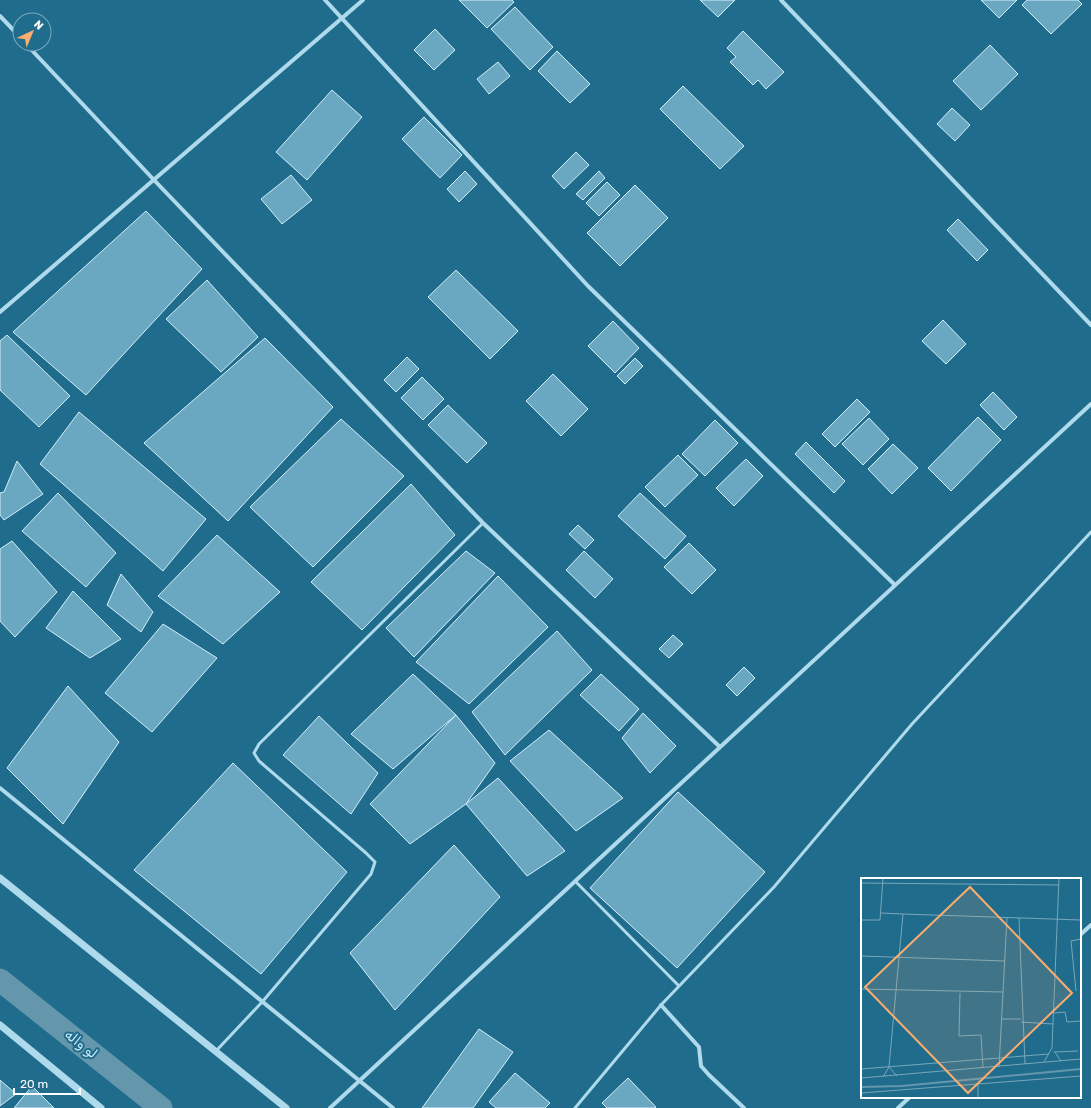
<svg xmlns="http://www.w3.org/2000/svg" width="1091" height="1108" font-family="Rubik,'Noto Sans Arabic',sans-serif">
	<rect width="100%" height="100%" fill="#206c8d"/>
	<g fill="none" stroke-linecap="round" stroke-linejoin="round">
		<path stroke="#6496ac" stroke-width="23" d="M0 980 161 1108"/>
	</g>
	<path fill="#6aa8c2" stroke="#d3eef9" d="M459 0H512L514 2 487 28Z
		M700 0H735L718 17Z
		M981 0H1017L999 18Z
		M1027 0H1078L1082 4 1051 34 1022 5Z
		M515 7 553 47 530 70 491 29Z
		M435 29 455 50 434 70 414 50Z
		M743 31 784 72 766 89 758 80 753 85 730 62 736 57 727 48Z
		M990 45 1018 74 981 110 953 81Z
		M557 51 590 84 570 103 538 71Z
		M498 62 510 76 489 94 477 79Z
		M683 86 744 146 720 169 660 109Z
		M332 90 362 117 307 180 276 152Z
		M952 108 970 125 955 141 937 124Z
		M424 117 462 155 440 178 402 139Z
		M576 152 589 165 564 189 552 176Z
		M465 171 477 184 459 202 447 189Z
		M599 171 605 178 583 200 576 194Z
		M291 175 312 200 282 224 261 199Z
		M607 182 620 195 599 216 586 203Z
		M635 185 668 218 620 266 587 233Z
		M146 211 202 269 86 395 13 332Z
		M958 219 988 250 977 261 947 230Z
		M456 270 518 331 490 359 428 297Z
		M207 280 258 337 221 372 166 319Z
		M943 320 966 344 946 364 922 341Z
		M613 321 639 348 615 373 588 346Z
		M7 335 70 396 39 427 0 390V341Z
		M265 338 333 407 228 521 144 443Z
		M407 357 419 369 396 392 384 380Z
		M635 358 643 366 625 384 617 376Z
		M553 374 588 409 561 436 526 401Z
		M422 377 444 399 423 420 401 398Z
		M993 392 1017 417 1004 430 980 405Z
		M857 399 870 412 835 447 822 434Z
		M448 405 487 443 467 463 428 425Z
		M79 412 206 519 163 571 40 464Z
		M978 417 1001 440 951 491 928 468Z
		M869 418 889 439 863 465 842 444Z
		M341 419 404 476 313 567 250 507Z
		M715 420 738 443 705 476 682 454Z
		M806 442 845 481 834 493 795 454Z
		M893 444 918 468 892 494 868 469Z
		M678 455 698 475 665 507 645 487Z
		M746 459 763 476 734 506 716 488Z
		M17 461 43 494 4 520 0 515V493L4 492Z
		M411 484 455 535 362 630 311 582Z
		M58 493 116 553 86 587 22 531Z
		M640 493 686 536 665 559 618 516Z
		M578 525 594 540 585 549 569 534Z
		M217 535 280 592 223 644 158 596Z
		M12 541 57 592 15 637 0 621V549Z
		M689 543 716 570 692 594 664 567Z
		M466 551 495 573 414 657 386 628Z
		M584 551 613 579 595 598 566 570Z
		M121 574 153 612 141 632 107 605Z
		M498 576 548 627 469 704 416 662Z
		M73 591 121 639 90 658 46 628Z
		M163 624 217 658 152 732 105 693Z
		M557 631 592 670 505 755 472 712Z
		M673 635 683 644 669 658 659 649Z
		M744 667 755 678 737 696 726 685Z
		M413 674 456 715 393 769 351 734Z
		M601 674 639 709 619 731 580 695Z
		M68 686 119 742 63 824 7 768Z
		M643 713 676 746 650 773 622 738Z
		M456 715 495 763 466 804 410 844 370 804Z
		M319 716 378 773 351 814 283 755Z
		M549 730 623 798 576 831 510 761Z
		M233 763 347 872 261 974 134 870Z
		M498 778 565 851 527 876 466 804Z
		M678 792 765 872 677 968 590 888Z
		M454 845 500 897 395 1010 350 953Z
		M479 1029 513 1052 473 1108H422Z
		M515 1073 550 1103 545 1108H496L489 1102Z
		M628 1078 656 1107 654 1108H607L602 1103Z
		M0 1080 16 1094 0 1106Z
		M32 1086 54 1108H14Z"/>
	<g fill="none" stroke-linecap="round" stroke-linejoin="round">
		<path stroke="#aedaec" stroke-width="3" d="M575 881 679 986
			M216 1051 263 1001 371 874 375 862 366 853 259 761 254 753 259 744 483 523
			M575 1108 661 1005 774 887 912 724 1091 532"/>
		<path stroke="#aedaec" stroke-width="4" d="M325 0 588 286 895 585
			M781 0 1091 325
			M0 16 20 37
			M26 44 154 180 483 523 720 747
			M0 312 363 0
			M0 788 393 1108
			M1080 935 1091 925
			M661 1005 699 1047 701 1066 709 1075 744 1108
			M330 1108 1091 404
			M898 1108 910 1097"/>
		<path stroke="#aedaec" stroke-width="7" d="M0 878 286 1108
			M0 1025 101 1108"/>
	</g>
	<g text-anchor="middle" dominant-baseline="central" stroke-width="4" stroke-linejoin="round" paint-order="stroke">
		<g font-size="14" font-style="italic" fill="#c8e9f5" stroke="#206c8d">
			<text transform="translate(81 1044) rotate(38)">لو واله</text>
		</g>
	</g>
	<g transform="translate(861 878)">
		<rect width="220" height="220" fill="#206c8d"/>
		<path fill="none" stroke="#6496ac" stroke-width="2" d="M0 209 41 208 220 191"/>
		<path fill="none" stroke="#79a7bb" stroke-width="1" d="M0 5 198 7M20 35 42 36M158 40 164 186M0 42H19L22 0M0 78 144 83M0 111 142 114M215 113 210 63 220 61M99 115 98 158 120 157 122 190M193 135 204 134 206 144 220 143M141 141H160M160 144 192 146M193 173 200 183M194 174 217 173M183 184 191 170 198 0M28 189 36 198M138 189 146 40M0 191 188 176M22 199 28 189 42 36 220 42M0 200 220 181M0 215 220 198M117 220V206"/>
		<path fill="#f9ad6f" fill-opacity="0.15" stroke="#f9ad6f" stroke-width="2" d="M109 9 211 115 107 215 4 109Z"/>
		<rect width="220" height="220" fill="none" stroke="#fff" stroke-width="2"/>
	</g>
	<g transform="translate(32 32) rotate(44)"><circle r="19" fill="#206c8d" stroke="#79a7bb"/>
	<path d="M0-3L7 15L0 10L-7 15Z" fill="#f9ad6f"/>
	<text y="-6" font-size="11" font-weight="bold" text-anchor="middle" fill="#ffffff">N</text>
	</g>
	<path d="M14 1088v6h66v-6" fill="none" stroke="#ffffff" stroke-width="2"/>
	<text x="20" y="1088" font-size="12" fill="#ffffff" stroke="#206c8d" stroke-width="3" paint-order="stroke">20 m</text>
</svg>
